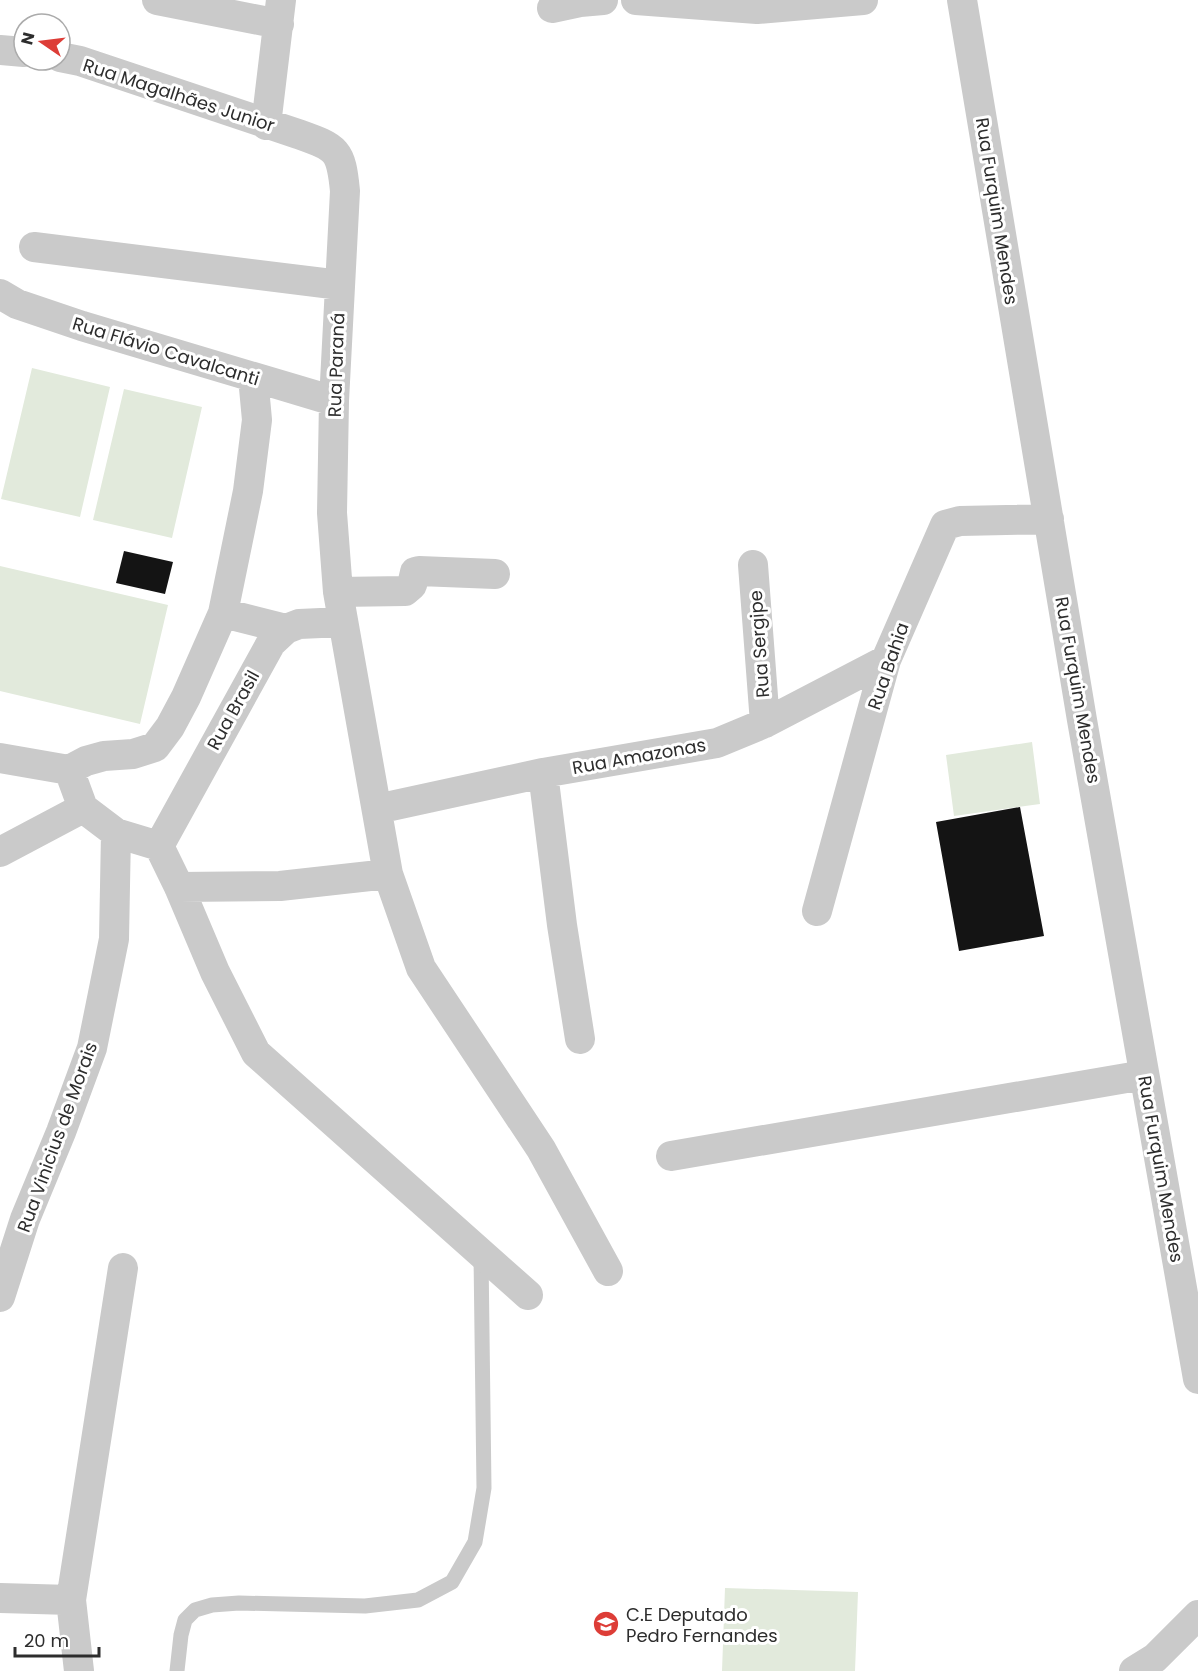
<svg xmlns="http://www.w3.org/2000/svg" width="1198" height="1671" font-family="Poppins,sans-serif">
	<rect width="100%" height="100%" fill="#fff"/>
	<path fill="#e2eadc" d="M32 368 110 387 80 517 1 499Z
		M124 389 202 407 172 538 93 520Z
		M0 566 168 605 140 724 0 691Z
		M1032 742 1040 804 954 816 946 755Z
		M725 1588 858 1592 855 1671H722Z"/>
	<path fill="#141414" d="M124 551 173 562 165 594 116 583Z
		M1020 807 1044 936 959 951 936 822Z"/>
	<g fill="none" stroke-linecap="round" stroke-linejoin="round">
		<path stroke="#cacaca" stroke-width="15" d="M177 1671 181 1635 185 1620 195 1610 212 1605 239 1603 365 1606 418 1600 452 1582 475 1542 484 1488 481 1255"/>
		<path stroke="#cacaca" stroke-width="30" d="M157 0 279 24
			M636 0 757 9 863 0
			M962 0 1082 720 1198 1379
			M552 8 580 2 603 0
			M0 50 24 52
			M60 57 80 61 298 134C337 148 341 149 345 191L334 401 332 513 338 592 388 874 421 968 541 1149 608 1271
			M266 125 281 0
			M34 247 340 285
			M0 294 17 304 82 326 334 401
			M753 565 765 723
			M338 592 405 591 412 585 415 572 419 571 495 574
			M223 613 286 629
			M0 758 69 770 83 808 116 833 159 846
			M69 770 86 761 104 756 133 754 155 747 170 727 186 697 223 613 248 491 257 420 253 377
			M543 773 562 925 580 1039
			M377 809 543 773 717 743 765 723 886 660
			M159 846 179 887 215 972 256 1053 528 1295
			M159 846 271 643 286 629 299 624 343 622
			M0 852 83 808
			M179 887 280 886 388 874
			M817 911 886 660 945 525 960 521 1049 519
			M671 1156 1144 1075
			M0 1297 25 1219 61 1132 92 1048 114 939 116 833
			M0 1598 71 1600 123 1268
			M71 1600 79 1671
			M1134 1671 1155 1658 1198 1615"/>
	</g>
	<defs>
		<g id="school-disc" transform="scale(1.35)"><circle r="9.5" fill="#dd3d37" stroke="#fff"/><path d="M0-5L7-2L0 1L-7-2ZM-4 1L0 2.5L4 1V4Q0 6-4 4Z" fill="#fff"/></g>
	</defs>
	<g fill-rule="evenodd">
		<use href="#school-disc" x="606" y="1624"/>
	</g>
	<g text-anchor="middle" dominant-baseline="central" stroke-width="6" stroke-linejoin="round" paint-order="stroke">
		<g font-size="18" fill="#2d2d2d" stroke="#fff">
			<text transform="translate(179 95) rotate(18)">Rua Magalhães Junior</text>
			<text transform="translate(997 211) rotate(81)">Rua Furquim Mendes</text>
			<text transform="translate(166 351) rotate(17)">Rua Flávio Cavalcanti</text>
			<text transform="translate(336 365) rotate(-88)">Rua Paraná</text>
			<text transform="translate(759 644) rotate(-94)">Rua Sergipe</text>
			<text transform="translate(888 666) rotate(-71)">Rua Bahia</text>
			<text transform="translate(1078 690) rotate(80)">Rua Furquim Mendes</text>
			<text transform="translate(233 710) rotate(-61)">Rua Brasil</text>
			<text transform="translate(639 756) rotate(-10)">Rua Amazonas</text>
			<text transform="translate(57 1137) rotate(-70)">Rua Vinicius de Morais</text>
			<text transform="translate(1161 1169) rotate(80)">Rua Furquim Mendes</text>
		</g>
		<g font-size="18" fill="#2d2d2d" stroke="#fff" text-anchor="start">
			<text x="626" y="1614">C.E Deputado<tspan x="626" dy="21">Pedro Fernandes</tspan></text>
		</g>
	</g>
	<g transform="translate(42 42) rotate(284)"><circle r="28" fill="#ffffff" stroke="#ababab" stroke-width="1.5"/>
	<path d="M0-4.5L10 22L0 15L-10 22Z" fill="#dd3d37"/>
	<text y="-9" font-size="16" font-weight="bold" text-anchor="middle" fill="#2d2d2d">N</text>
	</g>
	<path d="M15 1647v9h84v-9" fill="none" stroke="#2d2d2d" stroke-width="3"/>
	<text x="24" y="1647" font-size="18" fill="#2d2d2d" stroke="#ffffff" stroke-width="4.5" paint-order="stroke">20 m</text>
</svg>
